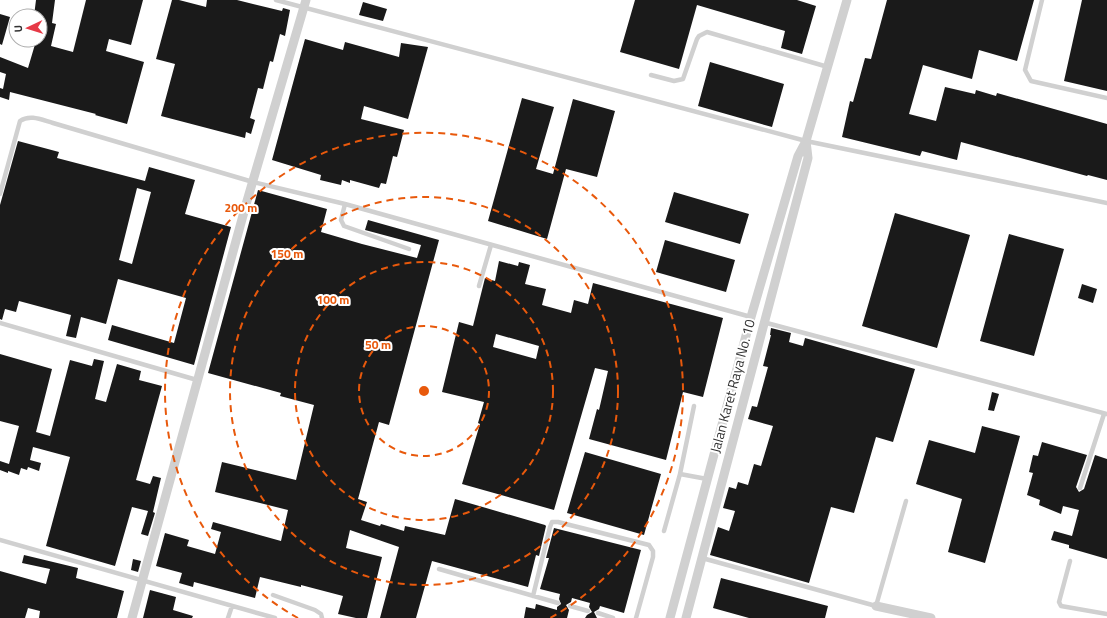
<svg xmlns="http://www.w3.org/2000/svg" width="1107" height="618" font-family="'Titillium Web',sans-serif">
	<rect width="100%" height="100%" fill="#fff"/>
	<path fill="#1a1a1a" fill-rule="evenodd" d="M36 0H55L52 23 56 24 51 46 73 52 86 0H143L131 45 109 39 106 51 144 62 127 124 95 115 96 114 10 92 9 100 0 97V88L3 89 6 74 0 72V57L28 68 36 41 40 43V16H34Z
		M172 0H179L206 7 207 0H237L282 11 283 8 290 10 285 36 280 34 273 62 270 61 263 89 258 88 250 118 255 120 251 134 246 132 245 138 161 116 175 64 156 59Z
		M635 0H797L816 6 802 54 781 48 785 31 697 5 679 69 620 52Z
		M887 0H1034L1017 61 979 50 972 79 923 65 909 114 936 121 945 87 975 94 976 90 996 96 997 93 1107 124V180L1088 175 1087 176 961 142 957 160 922 151 920 156 842 137 850 101 853 102 865 58 871 59Z
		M1082 0H1107V91L1064 81Z
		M363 2 387 9 383 21 359 15Z
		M0 14 10 17 2 45 0 44Z
		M305 39 343 50 345 42 399 57 401 43 428 47 408 119 364 106 361 119 404 130 397 157 393 156 386 184 381 183 379 188 350 180V183L342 180 341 185 320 180 321 175 272 160Z
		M710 62 784 84 772 127 698 106Z
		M522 98 554 107 536 169 553 174 573 99 615 111 597 177 566 169 547 239 488 221Z
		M18 141 59 152 57 158 145 181 149 167 195 180 185 214 231 227 194 365 108 340 112 325 174 343 186 298 118 279 106 324 81 317 76 338 66 336 71 315 19 301 16 312 5 309 2 320 0 319V205ZM137 188 151 192 132 264 119 260Z
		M258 190 327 209 321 232 362 244 417 258 421 245 365 230 368 220 439 240 389 425 379 422 358 499 367 502 361 520 380 526 381 524 404 531 405 526 445 535 455 499 545 525 546 526 539 556 536 555 528 587 432 561 416 618H380L399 547 350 530 346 548 382 557 367 618H356L338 614 343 596 301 585V587L260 577 255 598 194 582 193 587 179 583 182 573 156 566 165 533 189 540 187 546 215 554 221 532 211 529 213 522 281 541 288 510 215 492 222 462 296 480 314 405 280 396 281 393 208 373Z
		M674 192 749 214 740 244 665 222Z
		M895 213 970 235 937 348 862 326Z
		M1009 234 1064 249 1034 356 980 341Z
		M665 240 735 260 726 292 656 272Z
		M499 261 518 266 519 262 530 265 525 284 546 289 542 305 571 313 574 300 588 304 593 283 723 318 703 397 683 392 666 460 589 439 597 409 599 410 608 371 595 368 554 510 462 484 480 424 478 423 484 402 442 392 459 322 473 326 485 278 495 281ZM496 334 539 346 536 359 493 347Z
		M1082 284 1097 289 1093 303 1078 298Z
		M771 328 791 333 789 342 803 346 805 338 915 369 893 442 876 437 854 513 831 507 809 583 710 555 718 527 729 531 735 511 723 508 729 487 736 489 738 482 748 485 754 464 761 466 773 426 748 419 752 406 757 407 768 367 763 366 771 335H770Z
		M0 354 52 369 36 432 50 436 70 360 92 366 94 359 104 361 95 399 106 402 117 364 141 371 139 380 162 386 136 480 150 484 153 476 161 478 153 512 155 513 148 536 141 534 148 511 132 507 115 566 46 546 70 457 33 447 30 460 41 463 39 471 28 467 27 470 21 468 19 475 8 471V473L0 470V461L9 464 19 426 0 421Z
		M992 392 999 394 994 411 988 410Z
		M982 426 1020 436 985 563 948 552 962 499 916 484 929 440 975 453Z
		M1042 442 1087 455 1076 487 1079 492 1084 489 1095 455 1107 459V559L1069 548V545L1051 540 1054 531 1072 536 1079 510 1063 506 1061 514 1039 505 1040 500 1027 495 1033 473 1029 472 1033 455 1038 456Z
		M585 452 661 474 644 535 567 513Z
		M554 528 641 550 624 613 600 606 599 609 594 612 597 618H585L587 615 592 612 589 607 590 603 572 598 571 602 566 605 569 610 567 618H524L526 607 535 609 536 604 557 610V607L561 604 559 599 560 594 540 589 549 558H546Z
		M24 555 78 568 76 578 124 591 117 618H39L40 611 28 608 25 618H0V571L46 584 50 569 22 563Z
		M133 559 141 561 138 572 131 570Z
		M721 578 828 606 825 618H749L713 608Z
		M150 590 176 597 173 610 193 616 192 618H143Z"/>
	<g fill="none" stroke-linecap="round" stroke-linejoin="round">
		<path stroke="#d0d0d0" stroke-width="4.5" d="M276 0 806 141 1107 203
			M1042 0 1025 70 1031 81 1107 98
			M651 75 674 81 683 79 697 39 699 36 707 32 828 67
			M0 194 20 121C30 114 42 120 53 123L253 182 345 204 751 317
			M345 204 341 220 344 226 409 249
			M479 286 491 245
			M763 322 1107 414
			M0 323 197 380
			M694 406 680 474 707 479
			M1080 488 1104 414
			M664 531 680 474
			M0 540 275 618
			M702 558 876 606 906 501
			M1070 561 1059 602 1061 606 1107 614
			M439 569 558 603
			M273 595 315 610 321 614 322 618
			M533 596 550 527 552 522H558L649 545 653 551V557L636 618
			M570 606 588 611
			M598 613 613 618
			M228 618 232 606"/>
		<path stroke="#d0d0d0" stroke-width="9" d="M876 606 931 618
			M132 618 247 201 306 0
			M670 618 751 317 798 156 806 141 847 0
			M686 618 808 158 806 141"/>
	</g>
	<g fill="none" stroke="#e8590c" stroke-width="2" stroke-dasharray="7 5">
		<circle cx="424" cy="391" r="65"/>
		<circle cx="424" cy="391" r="129"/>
		<circle cx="424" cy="391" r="194"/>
		<path d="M298 618A259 259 0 1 1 550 618"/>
	</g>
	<g text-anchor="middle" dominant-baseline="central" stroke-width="4" stroke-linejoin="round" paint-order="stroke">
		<g font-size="14" fill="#333" stroke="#fff">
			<text transform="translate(732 386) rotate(-75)">Jalan Karet Raya No. 10</text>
		</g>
	</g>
	<circle cx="424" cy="391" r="6" fill="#e8590c" stroke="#fff" stroke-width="2"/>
	<g font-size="12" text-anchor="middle" font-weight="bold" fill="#e8590c" stroke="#fff" stroke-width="4" stroke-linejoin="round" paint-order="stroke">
		<text x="241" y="212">200 m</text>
		<text x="287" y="258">150 m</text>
		<text x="333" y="304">100 m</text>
		<text x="378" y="349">50 m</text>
	</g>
	<g transform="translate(28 28) rotate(266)"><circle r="19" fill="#ffffff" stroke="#adadad"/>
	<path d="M0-3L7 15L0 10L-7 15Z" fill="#e63946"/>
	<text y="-6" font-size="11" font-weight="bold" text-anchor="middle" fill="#333333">U</text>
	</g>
</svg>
